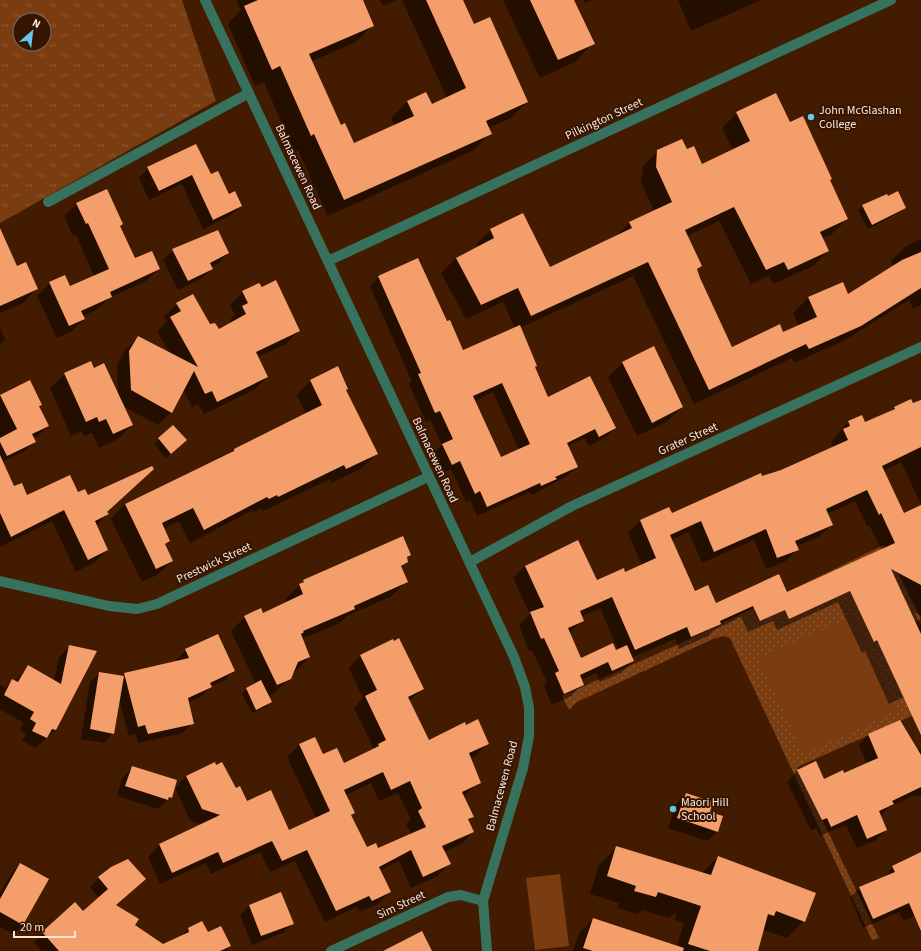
<svg xmlns="http://www.w3.org/2000/svg" width="921" height="951" font-family="'Source Sans 3',sans-serif">
	<defs>
		<pattern id="grass-tufts" width="24" height="20" patternUnits="userSpaceOnUse"><rect width="24" height="20" fill="#7a3c11"/><path d="M3 7l-1-3M5 7V3M7 7l1-3M15 17l-1-3M17 17v-4M19 17l1-3" fill="none" stroke="#8e5833"/></pattern>
		<pattern id="park-dots" width="8" height="8" patternUnits="userSpaceOnUse"><rect width="8" height="8" fill="#7a3c11"/><path d="M2 2h.1M6 6h.1" fill="none" stroke="#8e5833" stroke-width="1.8" stroke-linecap="round"/></pattern>
	</defs>
	<rect width="100%" height="100%" fill="#431b01"/>
	<path fill="url(#grass-tufts)" fill-rule="evenodd" d="M0 0H182L216 101 0 223ZM20 20H44V44H20Z"/>
	<path fill="url(#park-dots)" d="M884 545 921 619 890 636 921 712 797 767 879 938 872 940 730 638 724 636 713 639 577 702 569 710 562 696 679 644Z"/>
	<path fill="#7a3c11" d="M854 615 897 710 803 754 759 659Z
		M560 874 569 946 535 950 526 878Z"/>
	<path fill="#0007" fill-rule="evenodd" d="M236 0H361L373 25 356 42 312 61 340 126 353 145 395 126 391 118 408 101 431 105 447 98 402 0H462L474 26 527 102 511 118 488 128 490 133 474 150 328 216 298 150 294 152 264 82 255 86 228 24 241 10Z
		M380 0H396L383 6Z
		M503 0H577L574 1 593 43 575 62 540 78Z
		M584 0H593L585 3Z
		M678 0H761L691 31Z
		M737 113 790 124 829 181 847 219 832 234 822 238 828 251 813 266 773 284 769 276 751 284 719 221 687 236 701 266 697 270 699 278 732 348 783 333 799 326 793 313 808 298 842 283 848 295 894 267 891 261 906 246 921 239V305L913 309 909 300 845 340 794 363 792 358 694 404 633 276 520 328 534 368 548 398 615 428 606 437 589 446 585 438 568 446 577 466 567 476 532 495 530 492 477 516 470 500 466 502 451 469 442 473 433 454 442 445 430 420 426 422 409 384 412 382 370 286 379 277 447 323 462 351 515 328 503 302 466 319 441 273 456 258 478 247 476 244 491 230 549 268 614 238 630 222 654 211 641 182 643 166 658 151 686 150 702 165 733 150 722 128ZM493 392 519 450 500 459 474 401Z
		M148 168 211 175 241 206 231 215 203 229 182 184 149 200 139 178Z
		M77 204 135 260 159 269 146 281 109 298 98 309 83 316 84 319 72 331 57 338 37 296 50 283 70 288 94 276 76 235 73 236 64 216Z
		M863 206 905 208 900 212 868 229 858 210Z
		M173 250 228 253 219 263 211 267 212 269 202 278 178 290 163 260Z
		M0 255 16 267 37 288 23 303 0 313Z
		M243 292 299 331 286 344 257 357 267 377 254 390 204 414 198 404 192 407 183 389 171 412 158 425 123 406 132 425 118 439 99 448 92 433 84 436 82 431 71 436 50 388 65 374 94 369 118 395 117 365 125 350 138 337 170 354 157 331 167 322 164 317 177 304 219 331 231 323 230 320 235 315 230 305Z
		M0 328 5 339 0 345Z
		M623 363 682 407 668 421 637 436 608 377Z
		M311 380 347 389 345 391 376 454 362 468 331 483 330 479 263 511 262 508 254 512 253 510 190 543 179 521 163 529 169 541 165 545 172 561 157 575 142 582 111 519 125 504 229 454 234 450 306 414 297 395Z
		M29 382 41 405 39 406 48 426 39 435 33 438 35 441 25 451 0 463V396Z
		M911 400 913 404 921 401V504L901 462 883 471 904 514 921 506V616L914 612 921 626V689L889 704 865 651 862 653 838 602 777 630 773 621 748 632 741 617 714 630 708 636 679 649 675 639 631 658 633 661 621 673 600 682 596 673 581 680 583 684 571 696 552 705 544 686 547 682 532 650 529 651 519 625 530 614 513 578 525 566 577 542 597 582 625 574 642 565 628 533 640 521 669 508 671 514 782 471 834 447 831 442 848 422 862 416 865 423 890 412 894 408ZM855 501 867 526 869 525 882 550 787 593 716 604 694 592 671 540 689 532 702 563 754 540 766 569 786 561 798 549 797 546 820 536 832 524 827 514ZM600 608 618 650 580 659 569 633 583 621 581 617Z
		M173 426 181 445 166 458 154 444Z
		M153 469 106 512 107 514 96 526 107 550 95 562 76 572 52 521 0 547V483L14 488 27 496 78 493 87 497Z
		M410 555 406 558 407 561 401 568 406 581 392 596 347 616 340 623 301 639 309 657 275 693 268 696 270 702 266 707 252 713 242 693 256 684 231 631 245 617 262 615 287 603 285 599 304 581Z
		M392 641 422 689 409 701 428 741 466 726 488 743 477 755 470 758 480 782 464 796 473 816 468 821 473 832 461 844 444 852 449 864 438 876 411 888 399 861 380 871 390 892 378 904 360 912 357 907 325 922 295 861 270 872 260 852 211 874 206 863 160 884 148 857 159 845 202 825 190 820 175 788 186 776 235 790 246 802 289 831 316 818 287 757 299 745 314 738 323 755 344 764 374 749 354 708 363 698 349 668 360 656ZM371 783 379 801 398 793 411 819 406 824 412 834 378 850 367 849 351 816 354 813 346 795Z
		M70 646 55 730 36 748 22 741 26 734 20 730 24 723 0 709V685L5 688 13 680 15 681 28 666 54 681 59 657Z
		M186 650 234 670 225 680 211 686 202 696 188 703 192 723 183 733 138 743 136 734 129 736 119 699 113 733 104 743 81 739 90 682 100 673 122 677 124 674 177 662 176 660Z
		M869 734 917 750 921 749V795L916 797 915 795 891 806 880 816 886 829 876 840 857 848 846 825 820 836 816 828 811 830 787 782 797 771 816 762 824 780 844 775 867 764 859 745Z
		M131 769 171 797 158 809 117 796 122 778Z
		M686 794 709 812 722 817 717 832 707 841 668 828 677 803Z
		M617 847 701 874 718 857 804 921 787 938 763 930 756 951H675L684 923 675 920 676 912 669 918 642 910 638 914 617 908 619 903 590 894 599 865Z
		M921 859V913L904 921 899 912 863 928 850 897 860 888 884 878 893 867Z
		M20 864 23 925 13 934 0 927V893L11 874Z
		M99 878 144 879 115 905 133 926 163 945 180 937 188 929 202 922 207 934 230 946 226 951H42L34 942 74 904 82 913 99 898 90 887Z
		M281 893 293 923 283 933 252 945 240 915 249 906Z
		M593 919 670 951H573L579 933Z"/>
	<path fill="#f49e6b" fill-rule="evenodd" d="M258 0H363L374 26 309 54 341 125 345 123 354 143 414 116 407 101 426 92 432 104 466 88 426 0H463L474 24 490 17 528 102 486 121 492 134 344 200 314 134 311 136 280 66 272 70 244 6Z
		M530 0H574L595 44 558 60Z
		M776 93 790 122 803 116 832 179 830 180 848 219 820 232 829 251 788 270 784 262 766 270 734 207 685 230 702 266 697 269 700 278 732 347 780 324 783 332 817 317 808 297 843 282 848 294 902 260 921 252V288L861 326 809 349 806 344 709 390 648 262 531 316 518 288 481 305 456 258 494 238 490 229 523 213 550 267 632 228 629 222 672 202 656 167 657 150 682 139 687 149 694 146 702 164 750 141 736 112Z
		M196 144 211 174 218 171 229 194 235 191 242 206 213 220 192 175 159 191 147 167Z
		M107 189 123 224 120 226 135 258 152 251 160 269 110 292 112 297 81 311 85 319 69 326 49 282 65 275 70 286 109 269 88 223 86 224 76 203Z
		M898 191 906 208 872 225 862 205 887 194 888 196Z
		M0 228 17 266 26 262 38 289 0 306Z
		M218 230 229 253 210 263 213 269 188 281 172 249Z
		M418 258 447 321 450 320 463 350 520 325 537 366 535 367 548 397 590 376 616 428 599 437 595 429 567 443 578 467 555 477 557 479 541 486 540 483 487 507 480 491 475 494 460 461 452 465 442 444 453 439 440 411 435 413 418 374 421 373 378 276ZM502 383 530 444 501 457 473 396Z
		M276 280 300 331 256 352 268 377 217 402 212 391 205 394 194 371 172 413 131 390 129 351 138 336 198 367 170 317 181 311 176 303 193 294 210 324 215 323 219 329 246 314 242 306 248 303 242 291 259 283 262 287Z
		M654 346 683 407 652 423 622 362Z
		M91 361 94 368 104 363 133 425 113 434 106 419 99 422 97 417 86 422 64 373Z
		M338 366 348 389 346 390 378 454 346 469 344 465 278 497 277 495 269 499 267 497 204 530 193 508 162 523 170 541 165 544 173 561 156 569 125 504 234 451V449L322 405 310 380Z
		M30 380 42 405 39 406 49 426 32 434 36 442 7 456 0 442V438L17 429 0 395Z
		M911 399 913 403 921 400V447L882 466 904 513 921 505V585L891 569 921 634V735L877 640 874 642 850 591 789 619 785 610 760 621 753 606 720 621 721 624 691 637 687 627 635 650 612 597 580 611 584 621 568 628 581 658 613 643 616 650 627 645 634 661 612 671 608 662 580 675 584 685 564 694 555 673 559 671 544 638 541 639 530 612 544 607 525 566 578 540 597 580 624 568 625 572 656 558 640 520 669 507 672 513 761 473 762 476 781 470 848 440 843 429 850 426 848 421 862 415 865 422 895 409 894 407ZM867 490 879 515 881 513 895 543 787 592 779 574 716 603 708 585 695 591 670 535 701 521 714 552 766 529 777 558 799 550 795 541 833 525 826 509Z
		M173 425 187 440 171 454 158 438Z
		M0 455 14 486 22 483 27 495 70 475 78 492 85 489 88 495 152 466 154 469 107 512 109 514 95 521 108 550 88 560 64 510 11 537 0 513Z
		M403 536 411 555 407 557 408 562 401 566 408 582 354 606 355 609 303 631 304 632 301 634 310 657 298 662 291 679 277 685 244 616 261 608 263 613 303 594 299 584 304 582 303 580Z
		M218 634 235 671 210 683 212 687 188 698 194 724 148 734 145 725 138 727 124 673 189 658 185 649Z
		M399 638 424 689 408 697 429 740 465 722 466 725 478 719 489 744 469 753 481 783 462 792 474 817 468 819 474 832 442 846 451 864 423 877 411 850 379 867 391 892 372 901 369 896 336 911 307 850 282 861 272 841 223 863 218 852 172 873 159 844 220 815 202 809 186 776 215 762 216 765 222 762 236 788 240 786 247 801 271 790 289 830 330 811 299 744 315 737 323 754 337 748 344 763 379 746 378 744 386 740 365 696 377 690 360 655 393 639 394 641ZM383 772 391 790 410 781 422 808 418 811 426 827 378 848 376 843 367 847 351 815 355 813 344 790Z
		M69 645 97 651 56 730 52 729 47 738 32 731 36 723 30 719 34 712 4 695 12 679 18 682 28 665 61 684Z
		M99 672 124 676 114 734 90 729Z
		M261 680 272 702 256 710 246 688Z
		M900 720 921 755V787L892 801 894 804 879 811 887 830 867 839 857 815 831 827 827 818 822 820 797 770 816 761 824 779 843 770 844 773 878 758 868 734Z
		M132 766 177 780 172 798 169 797 168 800 125 786Z
		M686 793 713 802 710 812 723 816 718 832 677 818Z
		M616 846 711 875 718 856 816 893 805 922 776 911 774 916 768 914 758 951H710L688 944 701 906 658 892 656 897 634 891 636 886 607 876Z
		M921 852V931L909 903 873 919 859 887 895 872 892 866Z
		M128 859 146 879 116 905 139 919 135 925 163 944 189 932 188 928 202 921 208 932 221 926 231 946 220 951H59L42 932 75 902 83 911 108 889 98 877 111 867Z
		M20 863 49 879 23 925 0 912V899Z
		M281 892 294 924 261 936 249 905Z
		M593 918 684 948 683 951H593L583 948Z
		M422 931 432 951H383Z"/>
	<g fill="none" stroke-linecap="round" stroke-linejoin="round">
		<path stroke="#37725f" stroke-width="10" d="M48 202 249 93"/>
		<path stroke="#37725f" stroke-width="10" d="M328 261 891 0
			M470 562 572 506 921 347
			M0 581 109 606 137 609 157 604 428 477
			M331 951 448 897 461 895 483 901"/>
		<path stroke="#37725f" stroke-width="10" d="M205 0 514 657 525 687 529 708V736L523 768 483 901 487 951"/>
	</g>
	<g fill="#67c4ef" stroke="#341502" stroke-width="1.5">
		<circle cx="811" cy="117" r="4"/>
		<circle cx="673" cy="809" r="4"/>
	</g>
	<g text-anchor="middle" dominant-baseline="central" stroke-width="4" stroke-linejoin="round" paint-order="stroke">
		<g font-size="12" fill="#fce6db" stroke="#341502" text-anchor="start">
			<text x="819" y="110">John McGlashan<tspan x="819" dy="14">College</tspan></text>
			<text x="681" y="802">Maori Hill<tspan x="681" dy="14">School</tspan></text>
		</g>
		<g font-size="12" fill="#fce6db" stroke="#341502">
			<text transform="translate(604 119) rotate(-25)">Pilkington Street</text>
			<text transform="translate(298 167) rotate(65)">Balmacewen Road</text>
			<text transform="translate(688 439) rotate(-24)">Grater Street</text>
			<text transform="translate(435 460) rotate(65)">Balmacewen Road</text>
			<text transform="translate(214 563) rotate(-25)">Prestwick Street</text>
			<text transform="translate(502 786) rotate(-75)">Balmacewen Road</text>
			<text transform="translate(401 905) rotate(-25)">Sim Street</text>
		</g>
	</g>
	<g transform="translate(32 32) rotate(28)"><circle r="19" fill="#341502" stroke="#846959"/>
	<path d="M0-3L7 15L0 10L-7 15Z" fill="#67c4ef"/>
	<text y="-6" font-size="11" font-weight="bold" text-anchor="middle" fill="#fce6db">N</text>
	</g>
	<path d="M14 931v6h61v-6" fill="none" stroke="#fce6db" stroke-width="2"/>
	<text x="20" y="931" font-size="12" fill="#fce6db" stroke="#341502" stroke-width="3" paint-order="stroke">20 m</text>
</svg>
